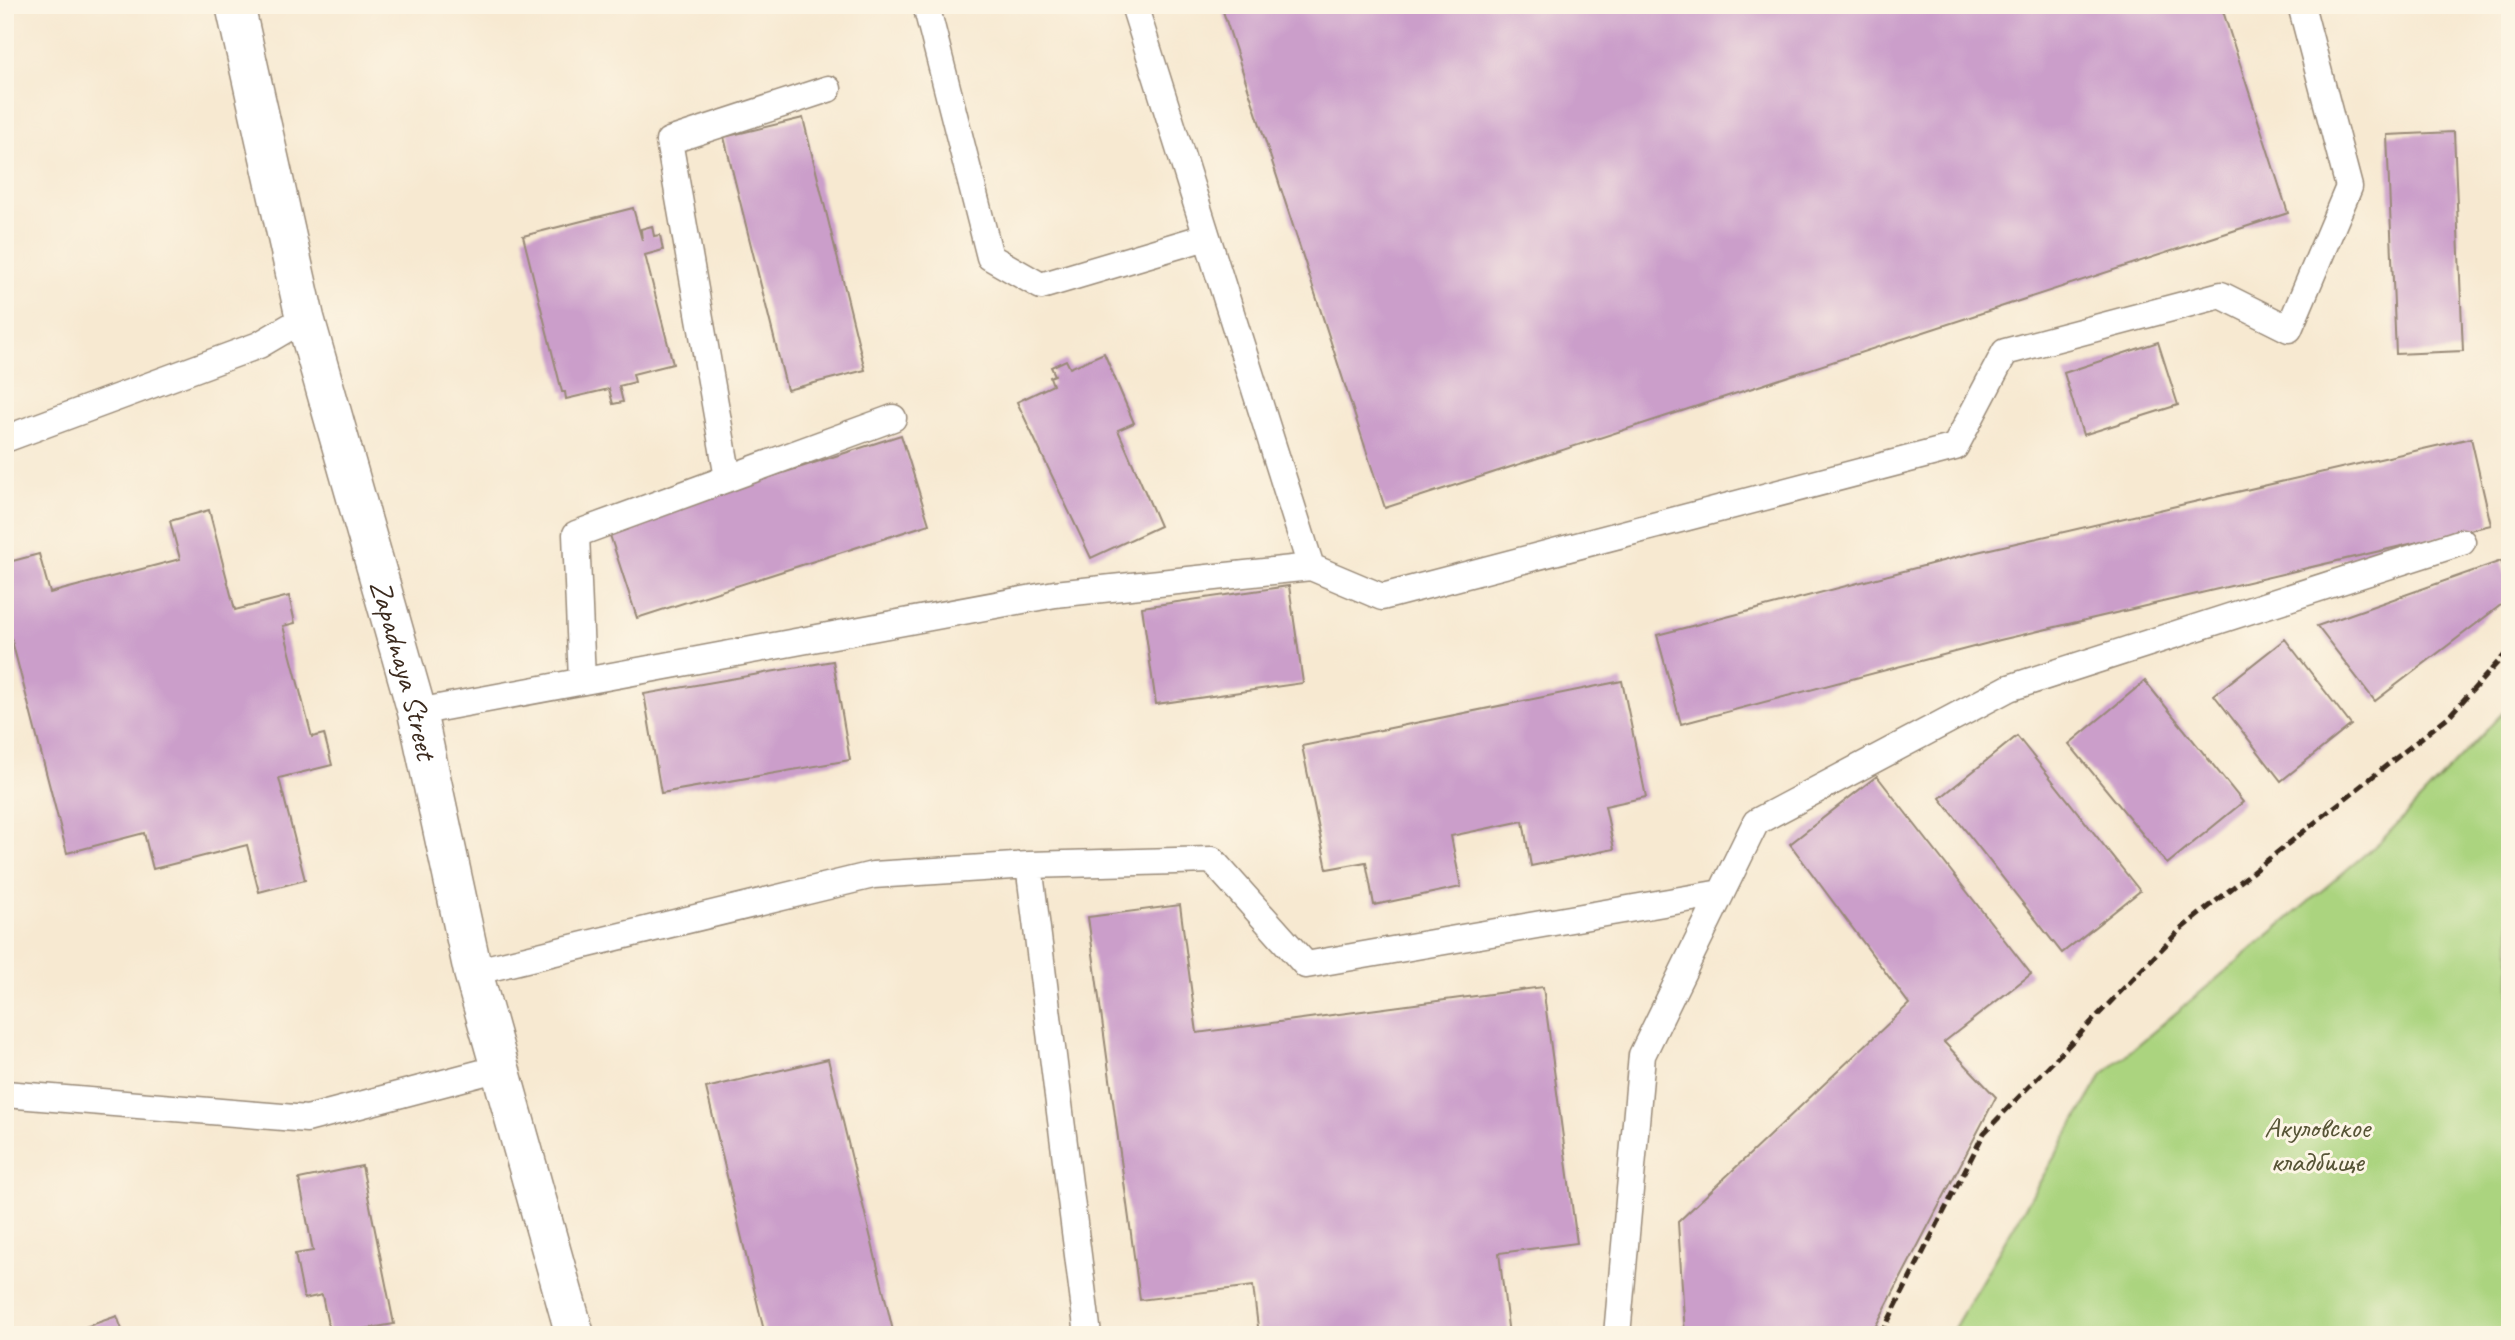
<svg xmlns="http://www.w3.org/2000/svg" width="2515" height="1340" font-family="Caveat,sans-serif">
	<rect width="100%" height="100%" fill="#fcf5e5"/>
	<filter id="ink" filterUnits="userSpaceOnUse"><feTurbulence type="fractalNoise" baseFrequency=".0143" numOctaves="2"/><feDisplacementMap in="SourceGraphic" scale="14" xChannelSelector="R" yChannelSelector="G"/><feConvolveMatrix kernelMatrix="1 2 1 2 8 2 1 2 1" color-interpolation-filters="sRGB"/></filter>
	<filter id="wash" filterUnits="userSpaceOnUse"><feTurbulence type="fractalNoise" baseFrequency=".00686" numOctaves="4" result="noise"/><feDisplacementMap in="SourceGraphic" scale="28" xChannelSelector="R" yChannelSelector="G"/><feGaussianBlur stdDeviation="1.57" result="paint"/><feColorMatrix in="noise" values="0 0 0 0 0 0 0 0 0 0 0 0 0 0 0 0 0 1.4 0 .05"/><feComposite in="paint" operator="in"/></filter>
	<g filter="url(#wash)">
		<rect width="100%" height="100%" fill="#f7e9d1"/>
		<path fill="#abd47f" stroke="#737f4e" stroke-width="2" d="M2510 705V1335H1950L2103 1074 2382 840Z"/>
		<g id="blocks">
			<path fill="#cb9eca" d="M1221 5H2221L2288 213 1385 508Z
				M803 118 865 370 787 390 724 137Z
				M2454 132 2463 351 2396 354 2387 135Z
				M633 208 642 240 641 229 652 226 654 236 660 235 663 250 645 255 673 364 633 374 635 382 619 386 623 402 613 404 609 389 566 399 565 392H562L523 236Z
				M2158 342 2178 405 2083 435 2064 373Z
				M1104 353 1134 423 1118 430 1160 526 1091 558 1017 402 1053 385 1050 377 1055 375 1051 367 1066 360 1070 368Z
				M901 435 929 524 637 618 608 529Z
				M2471 438 2491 525 2000 640 1681 724 1657 635 1977 552Z
				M209 510 235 610 289 596 295 623 283 626 312 737 324 734 332 765 279 778 305 880 259 892 247 845 153 869 144 833 67 853 5 614V563L39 554 50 593 180 559 170 521Z
				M2501 561 2510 585V598L2375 701 2317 626Z
				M1289 586 1303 683 1156 704 1142 607Z
				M2285 639 2351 725 2281 781 2214 695Z
				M833 661 850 760 661 793 644 694Z
				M1622 681 1646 797 1605 806 1614 849 1531 866 1523 821 1451 836 1461 887 1374 905 1366 862 1327 869 1302 746Z
				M2145 681 2243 802 2167 864 2069 744Z
				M2017 736 2140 891 2062 953 1940 798Z
				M1877 776 2031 974 1944 1042 1996 1097 1871 1335H1685L1678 1222 1909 1004 1790 844Z
				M1180 905 1197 1033 1543 987 1577 1243 1499 1253 1509 1335H1259L1253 1286 1140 1300 1088 917Z
				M828 1059 894 1335H765L706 1088Z
				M362 1166 394 1324 330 1335 322 1295 304 1299 295 1254 313 1251 299 1179Z
				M117 1316 124 1335H65V1334Z"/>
		</g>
	</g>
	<g filter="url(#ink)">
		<use href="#blocks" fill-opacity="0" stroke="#998a78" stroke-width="2"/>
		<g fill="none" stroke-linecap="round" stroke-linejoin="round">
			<g stroke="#998a78" stroke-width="29">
				<path id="service" d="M926 5 990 257 1041 286 1206 237
					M1134 5 1311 567
					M5 439 259 345 305 318
					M728 478 669 141 828 89
					M582 681 576 534 893 418
					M417 712 1055 594 1311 567 1382 597 1955 447 2005 352 2221 295 2289 329 2349 187 2301 5
					M1029 865 1212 860 1306 965 1721 893
					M473 972 873 875 1029 865 1088 1335
					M5 1094 307 1119 500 1068
					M1617 1335 1642 1055 1756 822 2009 688 2462 542"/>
			</g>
			<g stroke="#998a78" stroke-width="41">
				<g id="minor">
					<path id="s1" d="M235 5 305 318 417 712 473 972 575 1335"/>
				</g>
			</g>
			<use href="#service" stroke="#fff" stroke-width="26"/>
			<use href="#minor" stroke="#fff" stroke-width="38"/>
			<path stroke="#3b2a1e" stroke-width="5" stroke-dasharray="10 5" stroke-linecap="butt" d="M1881 1335 1984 1133 2182 928 2449 716 2510 649"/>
		</g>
	</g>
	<g text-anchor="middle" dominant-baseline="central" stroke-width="6" stroke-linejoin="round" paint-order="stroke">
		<g font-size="30" fill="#3b2a1e" stroke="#fcf5e5">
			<text stroke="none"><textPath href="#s1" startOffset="686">Zapadnaya Street</textPath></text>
		</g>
		<g font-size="30" fill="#575436" stroke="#fcf5e5">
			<text x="2317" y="1127">Акуловское<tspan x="2317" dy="34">кладбище</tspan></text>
		</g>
	</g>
	<rect width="2515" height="1340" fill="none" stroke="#fcf5e5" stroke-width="28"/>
</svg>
